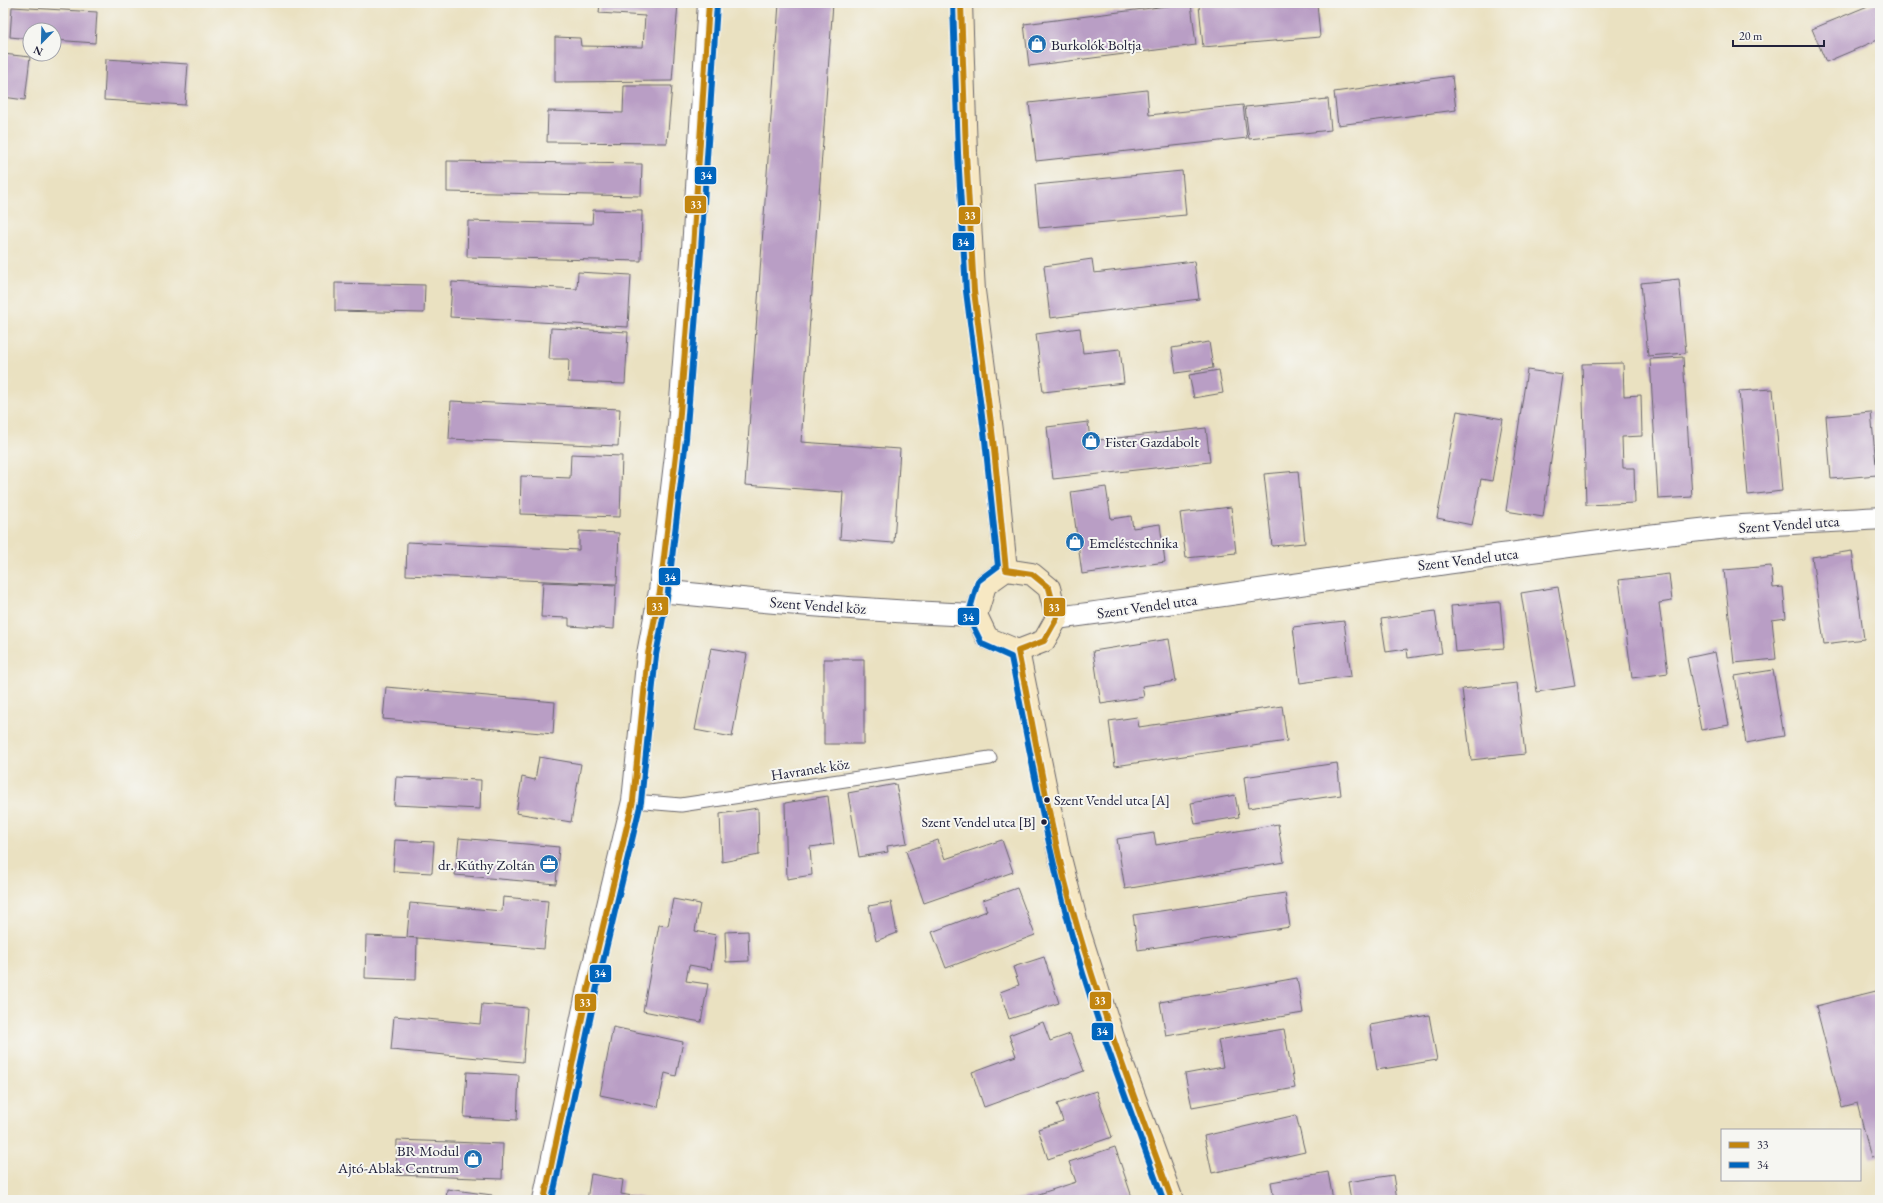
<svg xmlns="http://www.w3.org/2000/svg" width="1883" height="1203" font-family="'EB Garamond',serif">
	<rect width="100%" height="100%" fill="#f6f6f2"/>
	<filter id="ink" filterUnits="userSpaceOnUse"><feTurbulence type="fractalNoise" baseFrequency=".025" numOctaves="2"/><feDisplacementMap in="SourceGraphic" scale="8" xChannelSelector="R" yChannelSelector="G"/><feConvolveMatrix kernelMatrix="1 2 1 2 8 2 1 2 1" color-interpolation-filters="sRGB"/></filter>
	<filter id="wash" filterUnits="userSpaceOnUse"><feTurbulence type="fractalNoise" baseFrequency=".012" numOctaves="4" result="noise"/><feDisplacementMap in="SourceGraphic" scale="16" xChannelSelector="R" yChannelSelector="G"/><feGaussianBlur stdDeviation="0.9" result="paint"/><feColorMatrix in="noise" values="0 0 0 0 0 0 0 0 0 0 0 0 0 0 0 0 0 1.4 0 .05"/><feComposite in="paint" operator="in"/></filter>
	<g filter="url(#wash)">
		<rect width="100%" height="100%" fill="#eae1c1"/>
		<g id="blocks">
			<path fill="#b99ec5" d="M600 3H678L672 81 555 82V37L580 38 581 46 643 47 645 16 599 13Z
				M779 3H833L801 442 900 449 894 543 840 539 843 492 745 485Z
				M1191 3 1196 45 1029 66 1024 24Z
				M1218 3H1317L1320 37 1203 47 1199 5Z
				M1875 3H1880V39L1826 62 1812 29Z
				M12 7 97 12 95 43 54 40V30H30V39L10 37Z
				M3 54 30 57 25 100 3 97Z
				M106 59 188 64 185 105 104 100Z
				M1452 76 1456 110 1338 125 1334 92Z
				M624 86H672L667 143 547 142 548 111 623 113Z
				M1147 90 1149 115 1243 105 1247 138 1036 161 1029 103Z
				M1328 99 1331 130 1249 139 1245 107Z
				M447 161 642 164 641 196 447 192Z
				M1182 171 1186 215 1039 228 1035 185Z
				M593 210 642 211 641 261 467 257 468 221 592 224Z
				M1092 259 1094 273 1194 261 1199 299 1050 318 1044 266Z
				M578 272 631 275 628 327 450 317 452 282 577 289Z
				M1679 279 1686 353 1648 356 1641 283Z
				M335 283 425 285 424 313 335 311Z
				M551 328 628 332 625 384 568 382 569 359H549Z
				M1080 328 1083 353 1120 349 1124 383 1043 392 1036 334Z
				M1209 342 1213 368 1176 373 1172 348Z
				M1683 357 1692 497 1658 499 1650 359Z
				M1623 363 1624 396 1641 395 1642 436 1622 437 1623 468H1634L1635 503 1586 505 1582 364Z
				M1219 370 1223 393 1194 398 1189 375Z
				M1527 370 1563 375 1543 517 1506 511Z
				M1773 389 1782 491 1748 495 1739 391Z
				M451 401 620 409 618 446 449 439Z
				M1457 411 1503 419 1492 481 1481 479 1472 525 1437 518Z
				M1871 412 1877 475 1831 479 1826 416Z
				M1088 422 1090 441 1206 428 1210 462 1053 479 1047 427Z
				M571 454 622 456 620 517 520 514 521 476 570 478Z
				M1298 471 1305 543 1272 546 1264 474Z
				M1106 487 1111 519 1131 516 1133 528 1160 524 1165 562 1082 574 1071 492Z
				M1231 507 1236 553 1186 558 1180 513Z
				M579 531 619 533 617 584 406 575 407 542 579 550Z
				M1852 551 1864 639 1824 644 1812 557Z
				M1771 566 1773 588 1783 587 1786 618 1772 620 1776 659 1734 663 1724 570Z
				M1669 574 1672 601 1659 603 1668 673 1632 678 1619 580Z
				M543 582 616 585 614 629 569 626V618L541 617Z
				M1558 587 1575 686 1537 692 1521 593Z
				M1500 602 1504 648 1455 652 1451 606Z
				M1435 611 1442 653 1408 658 1407 649 1386 652 1381 619Z
				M1344 621 1351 676 1300 683 1293 627Z
				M1169 639 1176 681 1142 686 1144 697 1101 704 1093 651Z
				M711 648 747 654 732 737 695 730Z
				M1715 652 1729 725 1701 730 1687 658Z
				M824 659H864V744H824Z
				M1773 670 1784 736 1746 743 1735 676Z
				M1517 683 1525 754 1471 760 1462 689Z
				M386 687 555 702 553 734 383 719Z
				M1282 706 1287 741 1115 766 1109 721 1137 717 1139 727Z
				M539 757 581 764 571 822 516 813 522 777 535 780Z
				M1337 763 1341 795 1248 808 1244 777Z
				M396 777 481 780 480 809 394 805Z
				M896 784 907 843 887 846 888 852 859 857 848 793Z
				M1235 795 1239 817 1195 824 1191 803Z
				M828 796 834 844 810 847 812 875 787 879 785 803Z
				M758 808 759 855 722 862 720 814Z
				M1278 824 1284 862 1125 889 1117 839 1154 833 1156 845Z
				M459 838 559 847 556 884 455 875Z
				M395 840 434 842 432 873 393 871Z
				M938 840 945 859 1002 840 1013 872 924 903 906 851Z
				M1017 888 1035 935 946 968 932 932 987 911 983 900Z
				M1285 893 1290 927 1138 950 1133 915Z
				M503 897 548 901 544 949 407 937 410 903 502 911Z
				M673 899 700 904 695 931 716 935 711 969 689 965 686 981 708 984 701 1022 643 1011 659 925 668 926Z
				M891 902 897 933 876 941 869 906Z
				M748 931 749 961 726 962 725 932Z
				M366 936 417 938 416 980 365 978Z
				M1044 957 1059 1003 1009 1019 1000 992 1019 985 1013 967Z
				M1297 978 1303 1013 1166 1036 1160 1002Z
				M1880 990V1156L1871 1158 1857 1103 1842 1107 1816 1006Z
				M482 1004 527 1008 523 1062 391 1050 394 1016 480 1024Z
				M1429 1015 1437 1060 1377 1070 1370 1025Z
				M1043 1022 1050 1041 1070 1034 1084 1071 984 1107 972 1072 1016 1056 1009 1035Z
				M613 1027 683 1042 676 1076 665 1073 658 1107 600 1095Z
				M1284 1029 1295 1088 1192 1107 1185 1074 1223 1067 1218 1040Z
				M467 1072 519 1075 517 1120 464 1117Z
				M1096 1091 1112 1137 1048 1159 1038 1129 1063 1121 1057 1104Z
				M1296 1115 1305 1152 1212 1173 1204 1136Z
				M397 1140 503 1144 502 1179 396 1175Z
				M1115 1147 1133 1200H1012L1039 1194 1076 1182 1069 1162Z
				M1328 1172 1333 1200H1274L1271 1182Z
				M591 1174 623 1180 621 1194 650 1199V1200H587Z
				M1393 1175 1397 1200H1351L1348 1182Z
				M447 1189 492 1195 491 1200H446Z"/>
		</g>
	</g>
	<g filter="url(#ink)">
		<use href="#blocks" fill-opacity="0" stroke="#68656a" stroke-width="1"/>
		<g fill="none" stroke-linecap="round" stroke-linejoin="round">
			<g stroke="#68656a" stroke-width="15">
				<path id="lane" d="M633 801 681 805 990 758"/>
			</g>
			<g stroke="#68656a" stroke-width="24">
				<path id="street" d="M660 591C765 602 870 611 976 615
					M1057 618C1275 590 1491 553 1709 529 1766 523 1823 522 1880 518
					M544 1200 588 989 633 801 648 654 660 591 678 438 693 249 709 3"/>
			</g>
			<g stroke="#68656a" stroke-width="24">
				<path id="secondary" d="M961 3 966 153 974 291 993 439 1006 570
					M1006 570 1032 574 1049 588 1057 618 1044 641 1018 651 987 638 976 615 985 585Z
					M1018 651 1059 854 1078 928 1117 1050 1172 1200"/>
			</g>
			<use href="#lane" stroke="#fff" stroke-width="13"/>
			<use href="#street" stroke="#fff" stroke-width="22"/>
			<use href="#secondary" stroke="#f7e8c3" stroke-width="22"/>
			<g stroke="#f6f6f2" stroke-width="9">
				<path id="bus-1" d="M961 3 966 153 974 291 993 439 1006 570 1032 574 1049 588 1057 618 1044 641 1018 651C1037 744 1051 838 1078 929 1105 1021 1139 1110 1172 1200
					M544 1200 588 989 633 801 648 654 660 591 678 438 693 249 709 3"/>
			</g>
			<g stroke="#f6f6f2" stroke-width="9">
				<path id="bus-2" d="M953 3 958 153 966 291 985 440 998 566 978 581 968 616 982 644 1011 657C1029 748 1046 839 1070 929 1095 1021 1131 1110 1163 1200
					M552 1200 596 991 641 802 656 655 668 592 686 439 701 250 717 4"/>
			</g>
			<use href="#bus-1" stroke="#c2850f" stroke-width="6"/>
			<use href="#bus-2" stroke="#0065bd" stroke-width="6"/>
		</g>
	</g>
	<defs>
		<g id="shop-disc" transform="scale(1)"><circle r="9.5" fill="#1f6fb2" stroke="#f6f6f2"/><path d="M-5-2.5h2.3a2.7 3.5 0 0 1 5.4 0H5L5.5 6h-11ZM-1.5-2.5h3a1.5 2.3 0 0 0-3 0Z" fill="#fff"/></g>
		<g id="office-disc" transform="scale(1)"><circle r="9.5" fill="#1f6fb2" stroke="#f6f6f2"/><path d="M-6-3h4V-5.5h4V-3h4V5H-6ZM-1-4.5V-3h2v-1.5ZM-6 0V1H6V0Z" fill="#fff"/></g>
	</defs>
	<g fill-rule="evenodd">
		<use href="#shop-disc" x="1037" y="44"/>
		<use href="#shop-disc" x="1091" y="441"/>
		<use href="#shop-disc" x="1075" y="542"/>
		<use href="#office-disc" x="549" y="864"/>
		<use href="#shop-disc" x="473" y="1159"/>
	</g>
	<g fill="#22223b" stroke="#f6f6f2" stroke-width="1.5">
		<circle cx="1047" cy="800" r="3.5"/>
		<circle cx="1044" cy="822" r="3.5"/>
	</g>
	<g text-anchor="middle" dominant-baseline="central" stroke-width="4" stroke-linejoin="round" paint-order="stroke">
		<g font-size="14" fill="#22223b" stroke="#f6f6f2" text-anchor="start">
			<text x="1054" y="800">Szent Vendel utca [A]</text>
			<text x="1036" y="822" text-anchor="end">Szent Vendel utca [B]</text>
		</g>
		<g font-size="15" fill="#22223b" stroke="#f6f6f2" text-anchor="start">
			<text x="1051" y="44">Burkolók Boltja</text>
			<text x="1105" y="441">Fister Gazdabolt</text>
			<text x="1089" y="542">Emeléstechnika</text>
			<text x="535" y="864" text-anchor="end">dr. Kúthy Zoltán</text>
			<text x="459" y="1150" text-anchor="end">BR Modul<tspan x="459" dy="17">Ajtó-Ablak Centrum</tspan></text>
		</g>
		<g font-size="15" fill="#22223b" stroke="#f6f6f2">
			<text transform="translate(1789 524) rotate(-4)">Szent Vendel utca</text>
			<text transform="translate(1468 559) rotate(-7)">Szent Vendel utca</text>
			<text transform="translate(818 605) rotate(4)">Szent Vendel köz</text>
			<text transform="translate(1147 606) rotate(-8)">Szent Vendel utca</text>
			<text transform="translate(810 769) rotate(-9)">Havranek köz</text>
		</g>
	</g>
	<g stroke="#f6f6f2" stroke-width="1.5">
		<rect x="694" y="166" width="23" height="19" rx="4" fill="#0065bd"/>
		<rect x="684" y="195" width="23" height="19" rx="4" fill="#c2850f"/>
		<rect x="958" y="206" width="23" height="19" rx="4" fill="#c2850f"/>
		<rect x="952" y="232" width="23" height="19" rx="4" fill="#0065bd"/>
		<rect x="658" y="567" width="23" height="19" rx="4" fill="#0065bd"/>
		<rect x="646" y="596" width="23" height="20" rx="4" fill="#c2850f"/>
		<rect x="1043" y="597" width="23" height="20" rx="4" fill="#c2850f"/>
		<rect x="957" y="607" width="23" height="19" rx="4" fill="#0065bd"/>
		<rect x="589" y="964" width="23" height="19" rx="4" fill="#0065bd"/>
		<rect x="1089" y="991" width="23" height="19" rx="4" fill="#c2850f"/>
		<rect x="574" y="993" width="23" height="19" rx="4" fill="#c2850f"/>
		<rect x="1091" y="1022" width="23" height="19" rx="4" fill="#0065bd"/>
	</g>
	<g font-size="11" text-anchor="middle" font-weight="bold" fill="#fff">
		<text x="706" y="179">34</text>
		<text x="696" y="208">33</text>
		<text x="970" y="219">33</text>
		<text x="963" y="246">34</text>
		<text x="670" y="581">34</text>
		<text x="657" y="610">33</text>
		<text x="1054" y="611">33</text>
		<text x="968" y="621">34</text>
		<text x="600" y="977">34</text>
		<text x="1100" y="1004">33</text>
		<text x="585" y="1006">33</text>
		<text x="1102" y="1035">34</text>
	</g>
	<rect width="1883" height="1203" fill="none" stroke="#f6f6f2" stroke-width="16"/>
	<rect x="1721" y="1129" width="140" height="52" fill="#f6f6f2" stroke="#a1a1a9"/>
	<rect x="1729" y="1142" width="20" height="6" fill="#c2850f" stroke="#a1a1a9"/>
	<text x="1757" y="1149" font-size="12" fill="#22223b">33</text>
	<rect x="1729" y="1162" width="20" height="6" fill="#0065bd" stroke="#a1a1a9"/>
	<text x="1757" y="1169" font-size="12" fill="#22223b">34</text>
	<g transform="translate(42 42) rotate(203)"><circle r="19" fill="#f6f6f2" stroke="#a1a1a9"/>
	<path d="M0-3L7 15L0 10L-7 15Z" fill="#1f6fb2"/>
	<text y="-6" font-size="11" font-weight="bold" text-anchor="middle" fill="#22223b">N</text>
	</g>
	<path d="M1733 40v6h91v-6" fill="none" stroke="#22223b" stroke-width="2"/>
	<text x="1739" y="40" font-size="12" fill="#22223b" stroke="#f6f6f2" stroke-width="3" paint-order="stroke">20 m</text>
</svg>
